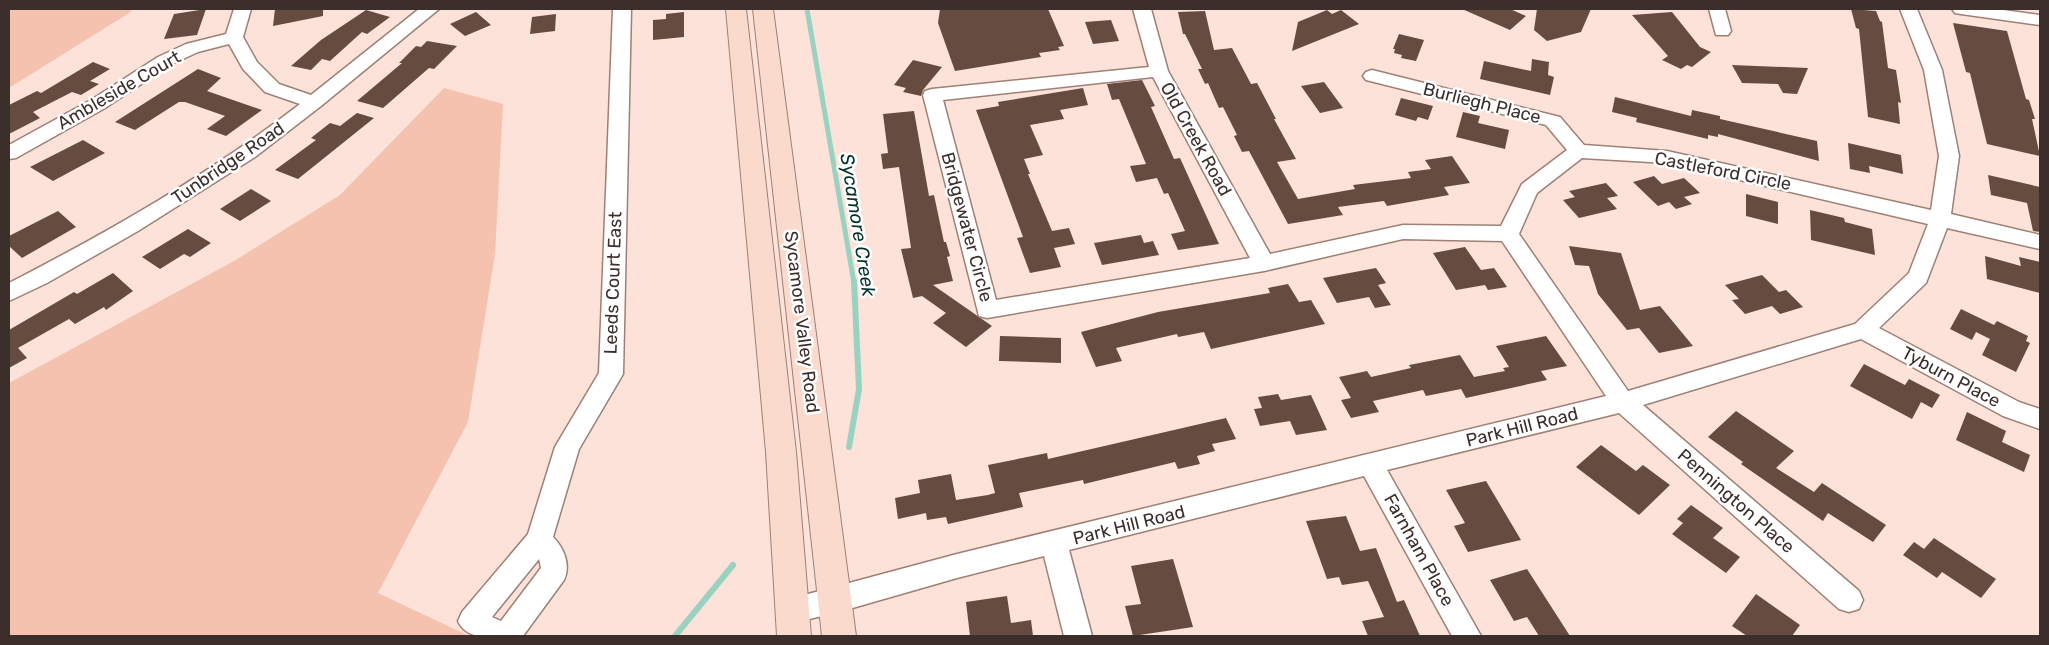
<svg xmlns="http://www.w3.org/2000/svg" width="2049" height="645" font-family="Rubik,sans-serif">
	<rect width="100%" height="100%" fill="#fce2d8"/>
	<path fill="#f4c2af" d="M9 9H133L129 13 9 88Z
		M444 88 503 104 495 254 468 422 378 593 469 636H9V383L234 261 340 195Z"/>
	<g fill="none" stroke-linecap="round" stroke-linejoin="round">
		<path stroke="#9ad2c2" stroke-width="5" d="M807 9 854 283"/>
		<path stroke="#9ad2c2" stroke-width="6" d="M849 447 859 389 854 281
			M675 636 733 565"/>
	</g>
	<path fill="#664b41" d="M206 9 197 35 164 39 174 14Z
		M275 9H323V16L273 26Z
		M940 9H1048L1064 46 1058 47 1060 50 1039 53 1041 57 955 71 938 23Z
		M1462 9H1510L1526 16 1510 30Z
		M1537 9H1591L1581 32 1547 41 1534 30Z
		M1851 9 1876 11 1880 21 1882 22 1888 68 1896 70 1901 103 1898 102 1900 124 1868 117 1859 29 1856 28Z
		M366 10 390 17 367 34 362 32 330 61 322 59 311 70 291 66 321 40Z
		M1327 10 1332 14 1341 10 1359 24 1292 51 1298 22Z
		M1205 11 1214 50 1232 48 1251 84 1257 83 1276 119H1274L1296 159 1277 162 1298 199 1355 189 1353 185 1411 178 1408 172 1431 169 1425 160 1452 156 1470 183 1444 187 1449 195 1387 206 1384 201 1338 207 1343 215 1288 224 1249 151 1242 152 1234 136 1237 135 1223 107 1219 108 1208 83 1205 84 1198 69H1202L1185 34H1183L1178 12Z
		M476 12 491 25 465 36 450 24Z
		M684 12V37L653 40V20L666 19V14Z
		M1672 12 1700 47 1711 52 1692 67 1687 65 1681 69 1662 60 1668 56 1632 15Z
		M556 14 555 31 530 34 532 17Z
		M1111 20 1119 41 1093 44 1085 22Z
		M1953 23 2007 31 2026 99 2029 100 2035 119H2032L2040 156 1987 144 1970 73 1966 72Z
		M1399 34 1424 40 1416 61 1401 58 1402 55 1394 53 1395 49H1393Z
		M427 41 457 46 434 69 429 68 383 108 357 101 402 63H399L416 46 421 47Z
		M1532 59 1549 62 1548 75 1554 77 1550 95 1480 79 1484 61 1531 71Z
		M913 60 942 67 923 90 921 96 903 92 906 88 894 85Z
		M93 62 110 69 90 81 99 84 81 95 72 92 33 112 40 118 9 134V105L37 91 41 93Z
		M1732 65 1808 68 1797 94 1783 93 1778 84 1742 83Z
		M198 69 221 78 207 91 262 110 226 136 207 129 225 116 185 102H179L135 130 115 122Z
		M1142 80 1155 106 1151 107 1174 159 1180 158 1219 244 1178 250 1171 234 1185 231 1168 193 1164 194 1157 178 1136 182 1130 166 1146 164 1119 99 1112 100 1107 84Z
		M1324 82 1343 108 1320 113 1301 86Z
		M1083 88 1088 105 1060 110 1064 119 1030 125 1043 155 1024 159 1030 174H1028L1052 231 1069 228 1075 244 1054 248 1061 267 1030 273 1017 238 1023 237 976 110 999 106 998 102Z
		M1615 97 1691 116 1692 110 1720 116V119L1817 141 1819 161 1718 134V137L1708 135V139L1636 122 1637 118 1612 112Z
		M1401 98 1433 106 1428 120 1418 117 1416 121 1395 115Z
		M914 111 929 196 934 195 944 242H946L950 256 947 257 953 281 933 285 992 326 966 347 933 323 946 313 922 296 913 298 901 249 911 248 899 167 883 169 881 154 888 153 883 114Z
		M1463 112 1480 116 1478 123 1509 130 1505 149 1456 137Z
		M357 113 374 118 298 179 275 170 316 140 311 138 330 123 340 126Z
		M83 140 105 153 53 181 30 167Z
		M1848 143 1901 155 1903 174 1869 166 1870 173 1850 169Z
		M1988 175 2040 187V232L2033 231 2027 203 1991 195Z
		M1654 176 1662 184 1684 178 1700 193 1684 197 1692 204 1676 209 1669 202 1658 206 1633 182Z
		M1606 183 1618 196 1607 198 1617 209 1579 218 1563 200 1575 197 1569 191Z
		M251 189 271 201 240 221 220 209Z
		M1746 194 1778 202V224L1746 216Z
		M1810 210 1844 218 1845 222 1872 229 1875 255 1811 240Z
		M58 211 76 227 22 258 9 246V236Z
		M188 229 211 243 190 257 184 254 160 269 142 257Z
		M1141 235 1144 243 1153 241 1159 255 1102 265 1094 243Z
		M1569 246 1621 253 1640 310 1660 306 1693 346 1659 353 1639 328 1627 330 1598 294 1589 266 1575 265Z
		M1465 247 1481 270 1494 268 1507 287 1488 290 1485 285 1456 290 1433 253Z
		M1985 256 2021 266 2019 257 2040 262V293L1987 279Z
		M1376 268 1386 283 1378 285 1391 305 1375 308 1369 297 1337 303 1323 278Z
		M113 273 133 291 106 310 104 307 75 324 69 319 18 348 27 358 9 368V330L74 292 77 294Z
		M1762 275 1779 292 1786 290 1803 307 1780 314 1772 306 1745 314 1732 300 1739 299 1725 285Z
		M1288 284 1299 302 1311 300 1325 324 1211 349 1204 332 1178 337 1177 334 1116 348 1122 361 1096 367 1081 332 1158 312 1270 293 1268 288Z
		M1961 309 1994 325 1997 321 2028 336 2026 341 2030 343 2016 372 1982 355 1990 339 1976 332 1972 340 1950 329Z
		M1000 336 1061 338V363L999 361Z
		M1546 336 1567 366 1541 371 1547 380 1466 398 1461 389 1426 396 1423 390 1373 401 1379 412 1351 418 1341 400 1351 398 1339 377 1367 371 1371 377 1411 368 1409 365 1460 355 1474 377 1505 371 1503 368 1509 367 1496 346Z
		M1864 364 1905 385 1909 379 1940 395 1932 408 1921 402 1912 419 1850 386Z
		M1278 394 1281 400 1311 395 1327 430 1296 435 1290 421 1260 426 1254 409 1262 408 1258 397Z
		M1736 411 1794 451 1776 468 1814 492 1822 483 1886 525 1873 542 1828 513 1823 521 1741 464 1743 462 1708 437Z
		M1967 412 2006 431 2002 442 2030 455 2024 472 1956 440Z
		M1226 418 1236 439 1212 444 1215 451 1197 456 1200 464 1178 469 1175 462 1084 484 1083 480 1019 493 1023 507 948 524 946 517 927 520 926 513 898 519 895 498 920 493 918 480 951 474 956 500 988 495 995 493 988 465 1047 453 1048 459Z
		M1601 445 1636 471 1643 465 1670 485 1639 515 1576 467Z
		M1486 481 1521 540 1468 552 1454 526 1465 523 1446 490Z
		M1691 505 1723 528 1713 538 1740 557 1726 573 1672 534 1683 523 1677 519Z
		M1346 516 1360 551 1376 548 1397 602 1404 600 1420 636H1368L1362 621 1384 617 1368 581 1342 585 1339 577 1327 579 1306 521Z
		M1934 538 1996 579 1981 598 1942 572 1937 578 1903 555 1914 542 1924 549Z
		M1173 559 1193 627 1133 636 1125 606 1141 604 1131 566Z
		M1527 569 1570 636H1539L1527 617 1514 621 1490 580Z
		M1756 594 1800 625 1792 636H1747L1732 626Z
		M1007 596 1011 623 1031 620 1033 636H970L966 602Z"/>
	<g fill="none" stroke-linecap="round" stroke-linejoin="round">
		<g stroke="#9e8075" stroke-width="3">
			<path id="minor" d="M234 9H251L243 37 257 62 279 84 311 95 419 9H439L321 106 255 157 138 231 47 283 9 301V283C110 231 210 174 300 104L265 92 243 69 229 44 198 52 170 65 105 108 16 158 9 159V145L91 100 158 57 186 44 226 34Z
				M613 9H631L623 374 579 449 553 537C564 548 571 565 564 580L523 636C502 636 468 644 458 621L462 612 528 534 555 447 599 373ZM539 559 541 568 501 621 492 617Z
				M1133 9H1151L1168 71 1270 254 1403 225 1501 226 1522 184 1567 150 1546 125 1366 80 1363 76 1366 72 1372 70 1560 117 1584 145 1667 151 1931 210 1939 156 1924 70 1900 9H1917L1942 70 1959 156 1951 214 2040 235V249L1947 228 1926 283 1879 328 2019 402 2040 409V429L2003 416 1861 339 1643 405 1859 591 1863 600 1859 609 1849 612 1839 609 1619 413 1387 470 1481 636H1452L1364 476 1069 550 1092 636H1064L1044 556 957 578 835 613 792 623 782 619 778 610 782 601 957 554 1606 396 1502 241 1403 239 1264 271 987 318 979 316 923 95 925 91 932 89 1149 67ZM1153 77 1250 258 996 300 943 100ZM1582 158 1667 163 1928 224 1909 273 1855 324 1628 391 1519 234 1537 193Z
				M1709 9H1725L1731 31 1728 35H1716Z
				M1952 9H1996L2040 15V25L1961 14 1955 13Z"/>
		</g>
		<g stroke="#9e8075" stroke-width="2">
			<path id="secondary" d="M726 9H746L796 452 811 636H777L766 452Z
				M753 9H773L856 636H822Z"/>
		</g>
		<use href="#minor" fill="#fff" fill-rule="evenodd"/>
		<use href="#secondary" fill="#fbdace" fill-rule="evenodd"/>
	</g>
	<g text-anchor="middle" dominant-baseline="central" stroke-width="5" stroke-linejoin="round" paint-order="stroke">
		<g font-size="18" fill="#3c2f2b" stroke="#fff">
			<text transform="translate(119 90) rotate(-30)">Ambleside Court</text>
			<text transform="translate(1482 103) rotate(14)">Burliegh Place</text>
			<text transform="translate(1196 139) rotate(61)">Old Creek Road</text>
			<text transform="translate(228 163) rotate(-34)">Tunbridge Road</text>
			<text transform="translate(1723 171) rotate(11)">Castleford Circle</text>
			<text transform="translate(967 227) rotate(75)">Bridgewater Circle</text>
			<text transform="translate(613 283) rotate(-88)">Leeds Court East</text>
			<text transform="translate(802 322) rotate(83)">Sycamore Valley Road</text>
			<text transform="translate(1951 377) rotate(28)">Tyburn Place</text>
			<text transform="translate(1522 427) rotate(-14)">Park Hill Road</text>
			<text transform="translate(1736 501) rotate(41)">Pennington Place</text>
			<text transform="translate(1129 525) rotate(-14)">Park Hill Road</text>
			<text transform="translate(1419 550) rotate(61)">Farnham Place</text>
		</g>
		<g font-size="19" font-style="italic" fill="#003228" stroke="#fff">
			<text transform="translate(858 225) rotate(81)">Sycamore Creek</text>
		</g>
	</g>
	<rect width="2049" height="645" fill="none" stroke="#3c2f2b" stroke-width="20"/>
</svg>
